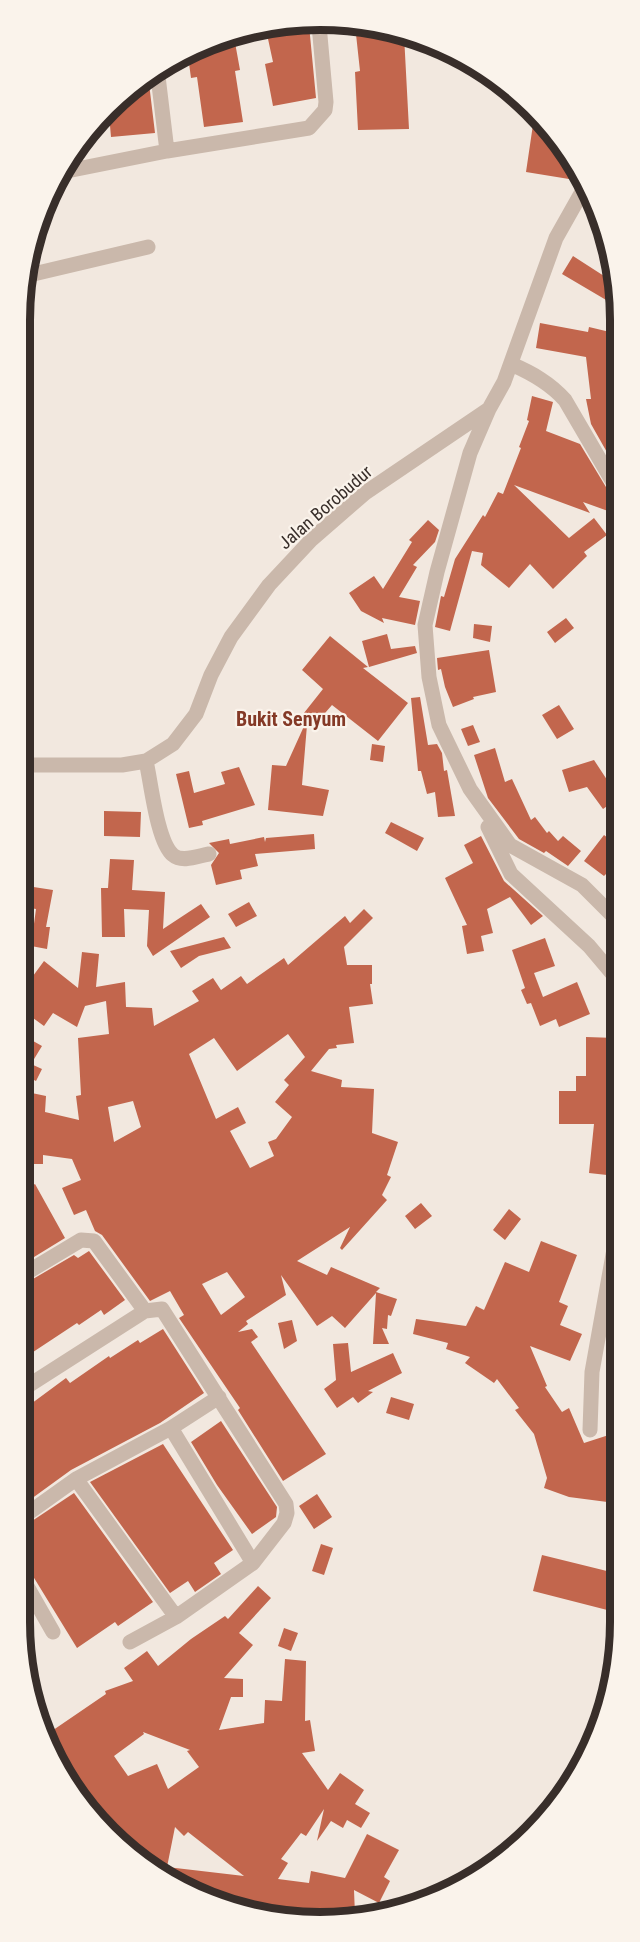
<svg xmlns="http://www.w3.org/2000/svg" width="640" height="1942" font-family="'Roboto Condensed',sans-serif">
	<rect width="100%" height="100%" fill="#f2e8df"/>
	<path fill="#c2664d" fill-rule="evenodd" d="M265 25H309L316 98 273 106 265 64 273 62Z
		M355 25H379L404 35 409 129 358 130 355 72 360 71Z
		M234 37 240 70 235 71 243 122 204 127 197 77 191 78 188 56Z
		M148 75 155 133 111 137 109 114Z
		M535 111 572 163 569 179 526 172Z
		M573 256 618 285V307L562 274Z
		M540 323 588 332 589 327 614 333 607 367 611 395H615L618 409 617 470 591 424 586 399H591L586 357 536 348Z
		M532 396 553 402 546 431 580 444 612 497 608 511 583 502 590 513 514 485 569 538 594 518 607 535 584 552 587 556 553 589 530 564 509 588 481 565 483 553 472 551 450 631 435 627 441 596 444 597 455 559 483 515 485 517 498 492 503 494 521 448 519 447 529 421 527 420Z
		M428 520 439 530 435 542 413 565 417 567 399 597 420 601 415 625 382 618 384 623 361 611 349 593 374 576 383 589 412 542 409 540Z
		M566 618 574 628 555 643 547 632Z
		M474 624 492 626 490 642 473 638Z
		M387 634 391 649 415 646 417 653 369 667 362 641Z
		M330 636 368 667 363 668 408 703 378 741 332 705 312 728 300 718 323 689 302 670Z
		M489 650 496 692 473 697 474 699 453 707 445 687 441 669 438 670 437 658Z
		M420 697 428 745 437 744 442 753 444 771 447 770 455 816 438 817 435 792 427 794 421 771H418L411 698Z
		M559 705 574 729 557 739 542 715Z
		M305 724 307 725 302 785 329 790 323 816 268 810 272 765 286 766Z
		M473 725 480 742 468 746 461 729Z
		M372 744 385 746 383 762 370 760Z
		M495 748 505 782 512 779 531 820 535 817 547 833 549 831 558 841 563 836 581 851 568 866 546 851 544 853 519 839 488 798 474 755Z
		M594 760 617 795V799L603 809 587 787 569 792 562 770Z
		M239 767 255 805 202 821 203 825 189 828 176 774 189 771 194 793 225 784 221 772Z
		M104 811 141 812 140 837 104 836Z
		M391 822 424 838 417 851 385 833Z
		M314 834 315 849 255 854 258 866 240 870 242 879 216 885 211 865 219 853 209 843 229 839 230 844 264 837 265 842 266 838Z
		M604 835 617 845 609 859 617 865 616 887 606 874 604 876 584 861Z
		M481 836 504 881 543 916 531 925 510 897 487 909 493 933 481 936 484 951 467 954 462 926 467 925 445 878 473 863 464 845Z
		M110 859 134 860 132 890 165 892 163 929 201 904 210 917 153 956 147 946 149 910 124 909 125 937H102L101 888H108Z
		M27 886 53 890 46 927H50L47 949 31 946 36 909 24 907Z
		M249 902 257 916 236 927 228 914Z
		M364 909 373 918 344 947 347 965H372V984H370L373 1004 349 1007 354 1043 336 1045 337 1048 329 1049 311 1071 342 1080 341 1087 374 1089 372 1133 398 1142 387 1175 391 1177 382 1195 387 1200 342 1250 340 1248 350 1227 297 1261 327 1275 331 1267 380 1288 376 1292 397 1299 391 1316 388 1315 387 1329 382 1328 389 1344H373L376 1293 345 1328 332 1316 317 1326 281 1275 286 1295 246 1321 248 1324 238 1332 252 1329 258 1337 251 1342 326 1454 283 1481 238 1410 240 1408 179 1318 184 1315 170 1291 150 1301 102 1235 95 1231 86 1210 74 1215 62 1188 81 1180 72 1159 43 1155V1164H25V1132H23L28 1105 25 1104 27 1092 46 1096 45 1112 79 1120 76 1096 81 1095 78 1038 109 1034 106 1001 85 1006 77 1027 53 1013 44 1026 22 1010V991L44 961 78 988 82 952 99 954 96 987 125 982 126 1007 152 1008 154 1026 199 1001 192 991 213 978 221 990 241 976 247 984 284 958 288 965 345 916 350 923ZM288 1034 305 1057 284 1080 289 1085 275 1102 292 1117 276 1139 268 1142 274 1156 250 1168 230 1131 246 1123 238 1107 216 1119 189 1054 214 1038 237 1071ZM133 1101 141 1127 114 1142 108 1107ZM227 1272 245 1297 221 1315 202 1284Z
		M224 937 231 948 199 956 181 968 170 951Z
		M545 938 555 966 534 973 543 997 577 982 590 1014 559 1027 556 1019 540 1026 531 1003 527 1004 521 990 525 988 512 950Z
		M26 1037 42 1046 31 1064 42 1069 36 1081 24 1075 22 1078V1044Z
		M586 1037 616 1038V1132L613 1163 616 1164V1176L589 1173 594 1124H559V1091H576V1076H586Z
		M35 1184 65 1238 21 1265V1192Z
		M421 1203 432 1216 415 1229 405 1216Z
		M509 1209 521 1219 505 1240 493 1230Z
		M541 1241 577 1255 559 1302 568 1306 560 1325 582 1334 570 1361 530 1346 547 1386 545 1387 562 1412 569 1408 584 1443 615 1433V1503L569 1497 544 1488 547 1478 534 1434 515 1410 519 1408 497 1379 494 1383 465 1363 470 1357 446 1349 448 1343 413 1334 416 1319 466 1326 476 1306 484 1310 505 1262 529 1272Z
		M89 1251 125 1300 104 1315 101 1310 79 1325 77 1323 21 1360V1286L74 1255 78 1258Z
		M292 1320 297 1341 284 1349 278 1323Z
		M163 1329 204 1393 160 1423 71 1470 20 1507V1412L66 1378 70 1383 109 1356 110 1358 138 1340 140 1343Z
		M348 1343 351 1372 393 1353 402 1373 368 1391 373 1392 358 1403 353 1397 337 1408 324 1389 336 1380 333 1344Z
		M391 1397 414 1404 409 1420 386 1413Z
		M221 1421 277 1507 276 1517 252 1534 217 1485 191 1442Z
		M163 1444 233 1550 214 1563 221 1574 195 1592 188 1581 170 1593 90 1482Z
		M74 1493 153 1602 118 1626 115 1622 77 1648 20 1555V1529Z
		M317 1494 332 1517 314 1529 299 1506Z
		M321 1544 333 1548 324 1575 312 1571Z
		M542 1555 615 1573V1612L533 1591Z
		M258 1586 271 1598 239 1633 253 1645 224 1678 243 1679V1697H231L219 1730 264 1723 265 1700 282 1701 285 1659 306 1661 305 1721 310 1720 315 1751 302 1753 328 1790 340 1773 364 1790 355 1804 370 1813 361 1828 347 1820 343 1828 331 1821 317 1841 324 1809 306 1836 301 1833 281 1859 288 1863 278 1879 309 1883 311 1871 345 1878 367 1834 399 1850 384 1877 390 1881 379 1903 354 1890 355 1915 286 1920 287 1916 251 1911 187 1891 94 1820 43 1737 106 1694 105 1691 133 1681 124 1668 147 1651 158 1666 191 1639 225 1616 228 1619ZM143 1732 190 1750 187 1751 199 1767 168 1789 157 1764 128 1776 114 1756 144 1734ZM175 1827 184 1836 188 1832 244 1876 167 1867Z
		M284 1628 298 1633 291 1651 278 1646Z"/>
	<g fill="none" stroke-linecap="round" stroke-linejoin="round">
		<path stroke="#cab8ab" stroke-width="15" d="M157 68 167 151 309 128 325 110 326 102 319 25
			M62 172 167 151
			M25 276 148 247
			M511 364C532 373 550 383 565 400L617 489
			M489 409 470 453 437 572 425 625 429 677 439 725 470 789 510 845 582 885 616 919
			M616 550 617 546
			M146 761C151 782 157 842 173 855 182 863 198 856 209 854
			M23 765H122L146 761 173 744 196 714 211 675 231 637 269 585 312 539 365 493 489 409 504 382 556 238 587 183
			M488 827 511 874 589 946 616 978
			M21 1276 81 1240 94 1241 145 1311
			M20 1391 145 1311 162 1309 286 1504 287 1513 284 1523 253 1563 176 1617 130 1642
			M171 1428 253 1563
			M590 1430 592 1372 616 1238
			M76 1479 176 1617
			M20 1519 76 1479 171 1428 219 1397
			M20 1574 53 1632"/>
	</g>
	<g text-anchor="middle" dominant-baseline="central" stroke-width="4.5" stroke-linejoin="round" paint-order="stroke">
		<g font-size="18" fill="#382e2a" stroke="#faf3eb">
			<text transform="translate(325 507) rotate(-41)">Jalan Borobudur</text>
		</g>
		<g font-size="20" font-weight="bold" fill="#843926" stroke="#faf3eb">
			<text x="291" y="719">Bukit Senyum</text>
		</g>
	</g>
	<path d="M0 0H640V1942H0ZM320 30H320A290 290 0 0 1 610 320V1622A290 290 0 0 1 320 1912H320A290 290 0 0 1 30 1622V320A290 290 0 0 1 320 30Z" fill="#faf3eb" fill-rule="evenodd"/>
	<path fill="none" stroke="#382e2a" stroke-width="8" d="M320 30H320A290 290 0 0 1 610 320V1622A290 290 0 0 1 320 1912H320A290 290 0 0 1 30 1622V320A290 290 0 0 1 320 30Z"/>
</svg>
